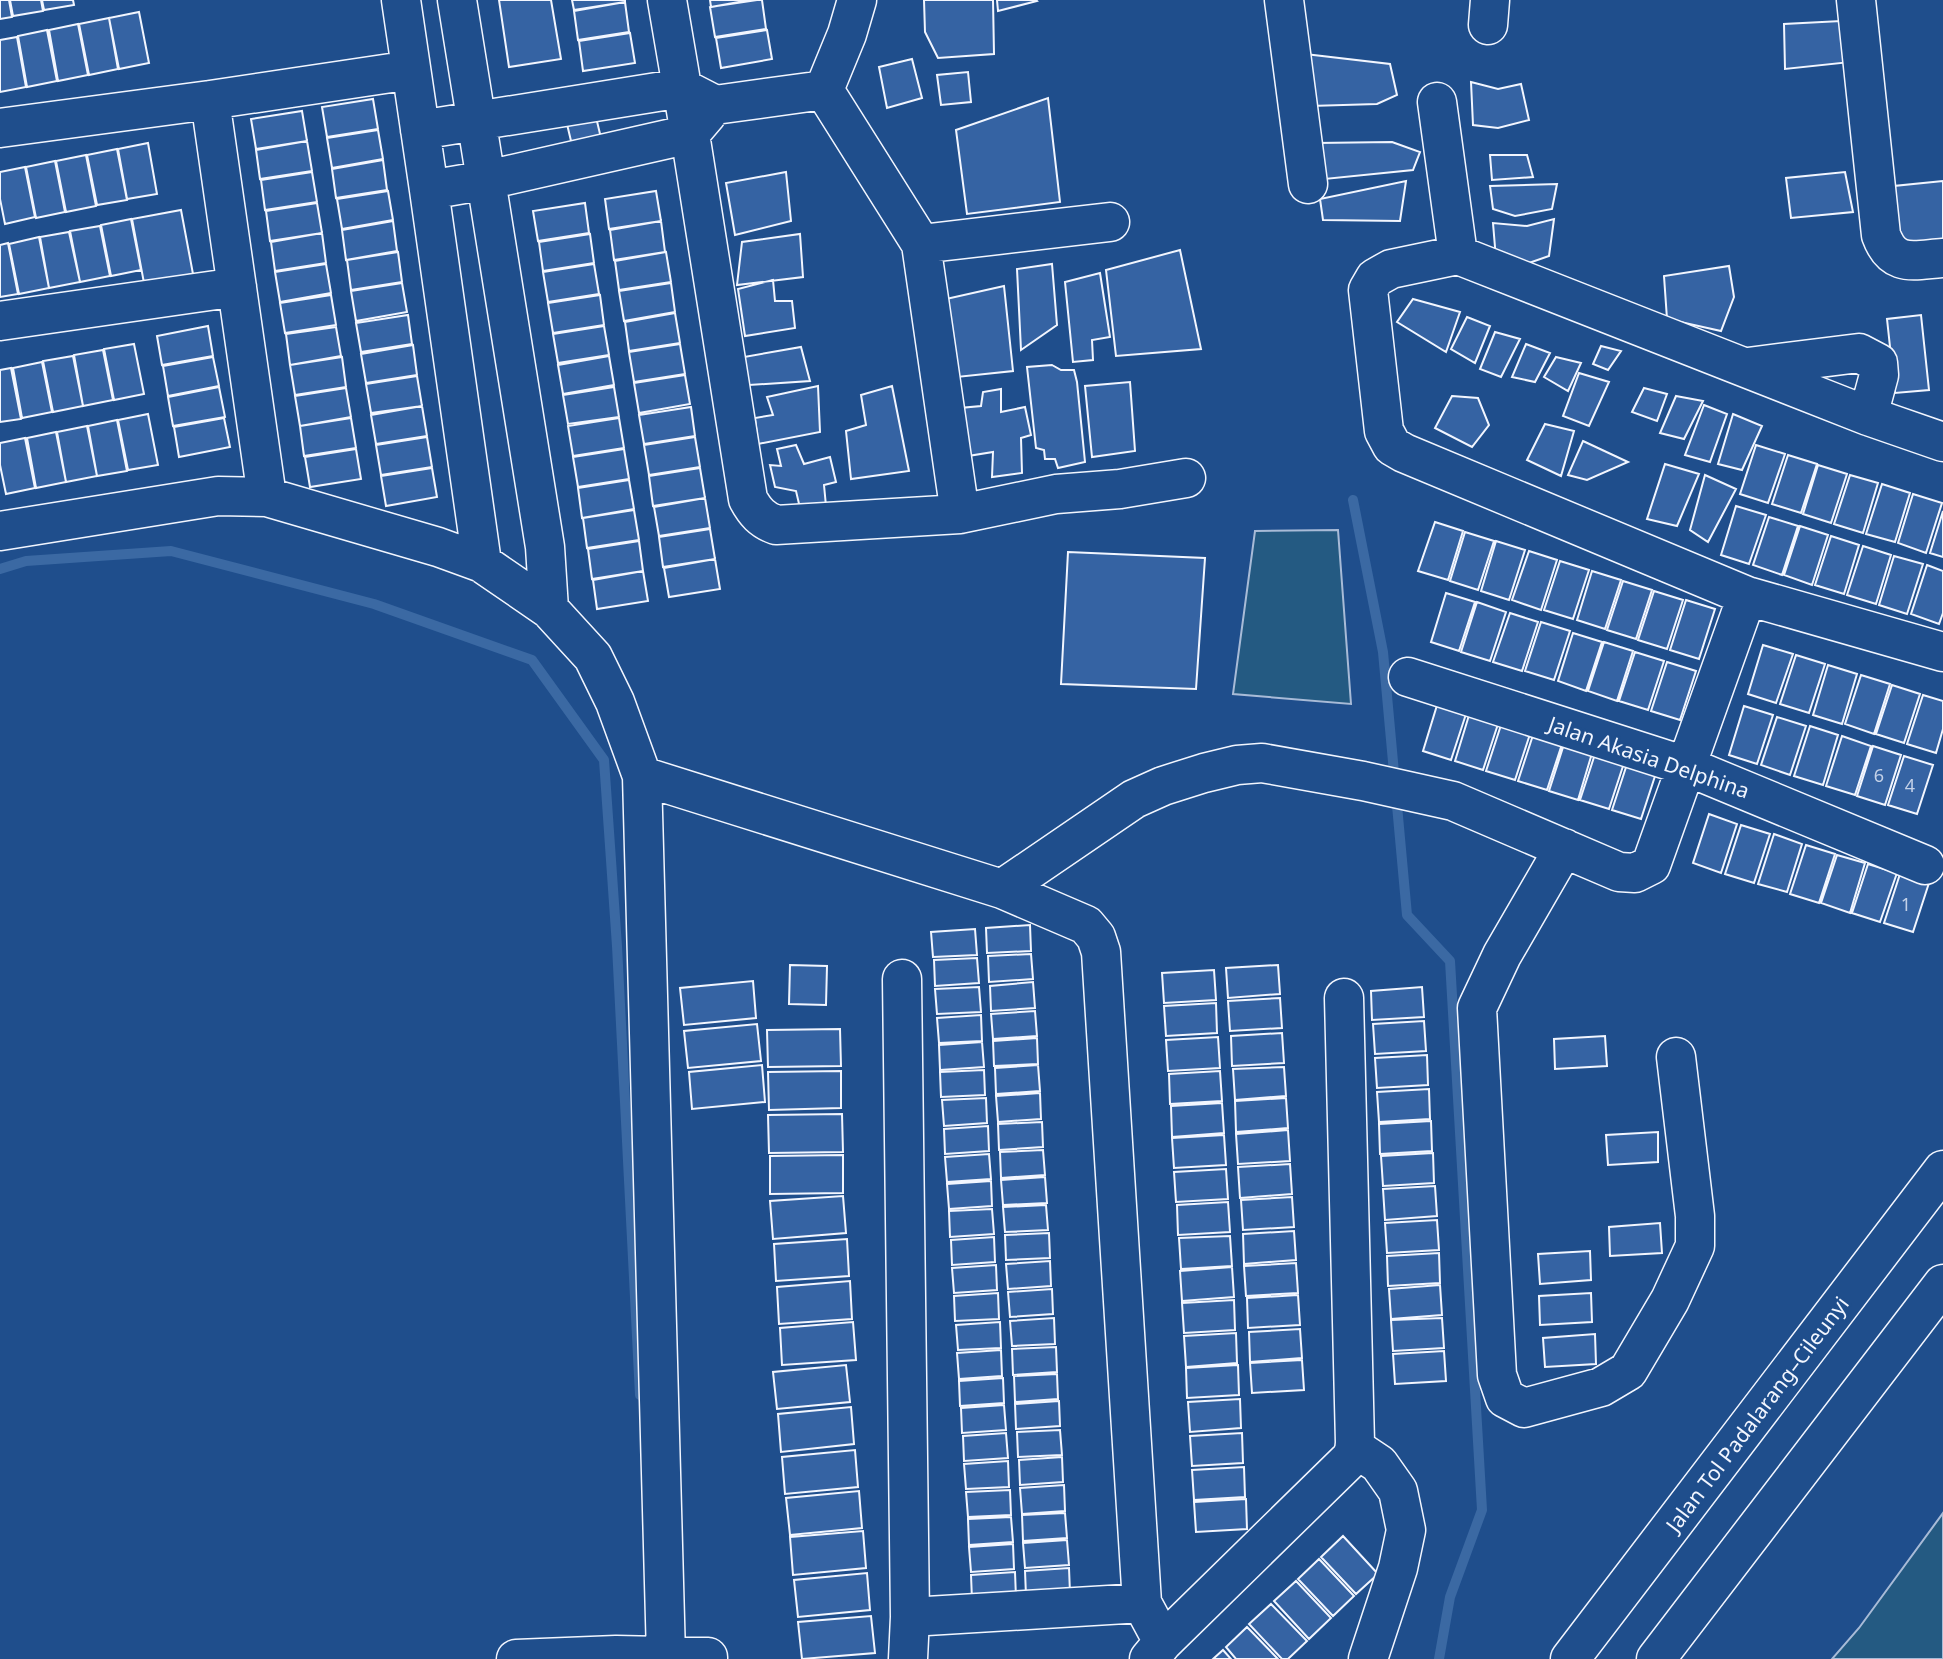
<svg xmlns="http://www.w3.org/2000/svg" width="1943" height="1659" font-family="'Noto Sans',sans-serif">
	<rect width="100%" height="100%" fill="#1f4e8c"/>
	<path fill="#245a82" stroke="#a8bbd7" stroke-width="2" d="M1338 530 1351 704 1233 694 1255 531Z
		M1943 1513V1659H1832L1859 1628Z"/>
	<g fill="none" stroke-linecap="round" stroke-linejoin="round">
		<path stroke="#3b69a3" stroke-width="10" d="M1353 500 1383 652 1407 915 1450 961 1482 1510 1450 1597 1439 1659
			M0 569 26 561 171 551 374 604 532 660 604 760 617 946 640 1395"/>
	</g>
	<path fill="#3563a3" stroke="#f2f6ff" stroke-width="2" d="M0 0H9L12 17 0 19Z
		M10 0H41L43 11 13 16Z
		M42 0H73L74 5 44 10Z
		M499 0H551L561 59 509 67Z
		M572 0H625V2L574 10Z
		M710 0H750L711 7Z
		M757 0H762L766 29 715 37 710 7Z
		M924 0H993L994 54 938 58 925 32Z
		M997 0H1036L1037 1 998 11Z
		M625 2 629 32 578 40 574 11Z
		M139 12 149 63 119 69 109 18Z
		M109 18 118 69 89 75 79 24Z
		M1841 21 1851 62 1785 69 1784 24Z
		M78 24 88 75 58 81 49 30Z
		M47 30 57 81 27 87 18 36Z
		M767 30 772 59 721 68 716 38Z
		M630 33 635 63 583 71 579 41Z
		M17 37 26 87 0 92V40Z
		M1305 54 1390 64 1397 95 1377 104 1310 106Z
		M912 59 922 98 887 108 879 67Z
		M968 72 971 102 941 105 937 75Z
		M1471 82 1498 89 1521 84 1529 120 1498 128 1473 125Z
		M1048 98 1060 202 967 214 956 130Z
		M373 99 378 129 327 137 322 107Z
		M302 111 307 141 256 149 251 119Z
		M595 113 601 138 572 145 566 120Z
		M378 130 383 159 332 168 327 138Z
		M307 141 312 171 260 179 256 150Z
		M1392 142 1420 152 1413 170 1315 180 1316 143Z
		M148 143 157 194 127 199 118 149Z
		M117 149 127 200 97 205 87 155Z
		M86 155 96 206 66 212 56 161Z
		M1490 155H1527L1533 177 1492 180Z
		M383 160 387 190 336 198 332 169Z
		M55 161 65 212 36 218 26 167Z
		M25 167 35 217 5 224 0 199V172Z
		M312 172 317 202 265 210 261 180Z
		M786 172 791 221 735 235 726 183Z
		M1845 172 1853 212 1791 218 1786 178Z
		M1406 181 1400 221 1323 220 1320 199Z
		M1943 181V244L1897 247 1894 186Z
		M1557 184 1552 209 1515 216 1493 209 1490 186Z
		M388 191 393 220 342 229 337 199Z
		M656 191 661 221 609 229 605 199Z
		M317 203 322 233 270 241 266 211Z
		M585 203 589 233 538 241 533 211Z
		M181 210 193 274 144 283 132 219Z
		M131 219 141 270 111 276 101 225Z
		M1554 219 1549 256 1529 263 1496 259 1493 223 1527 226Z
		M393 221 397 251 346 260 342 230Z
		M661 221 665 252 614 260 610 230Z
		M100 226 110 276 80 282 70 231Z
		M69 232 80 282 49 288 40 237Z
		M322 233 326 263 275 271 271 242Z
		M590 234 594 263 543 271 539 242Z
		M800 234 803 277 737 285 742 242Z
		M39 237 49 288 19 294 9 244Z
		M8 243 18 294 0 297V245Z
		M1180 250 1201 349 1116 356 1106 270Z
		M398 252 402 282 351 290 347 260Z
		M666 252 671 282 619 290 615 261Z
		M326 264 331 293 280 302 275 272Z
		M594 264 599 294 548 302 543 272Z
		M1052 264 1057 325 1021 350 1017 269Z
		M1729 266 1734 297 1721 331 1667 319 1664 276Z
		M1100 273 1110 337 1092 340 1093 360 1073 362 1065 282Z
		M773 280 775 301H792L795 328 745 336 738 289Z
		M402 283 407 312 356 321 351 291Z
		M671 283 675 312 624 321 619 291Z
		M1004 286 1013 371 957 377 946 299Z
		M331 295 336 325 285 333 280 303Z
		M600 295 604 325 553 333 548 303Z
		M1413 299 1460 312 1446 352 1397 322Z
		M675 313 680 343 629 351 625 322Z
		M408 315 412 344 361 352 356 323Z
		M1921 315 1929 390 1895 393 1887 319Z
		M1467 317 1490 326 1475 363 1451 349Z
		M208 326 213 356 162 365 157 336Z
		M604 326 609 355 558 363 553 334Z
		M336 327 341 356 290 365 286 334Z
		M1495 332 1520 339 1501 377 1480 369Z
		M134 344 144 394 114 400 104 349Z
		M680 344 685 374 634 382 629 352Z
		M1526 344 1550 353 1535 382 1512 377Z
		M413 345 417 375 366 383 361 354Z
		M1601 346 1621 351 1608 370 1593 364Z
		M801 347 810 381 749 385 744 357Z
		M103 350 113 400 83 406 74 355Z
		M73 356 83 406 53 412 43 361Z
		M609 356 614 385 563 394 558 365Z
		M213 357 219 386 168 396 163 366Z
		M342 357 346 387 295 395 290 365Z
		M1556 357 1581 363 1568 391 1544 377Z
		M42 362 52 412 22 418 13 368Z
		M1052 365 1061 370H1074L1077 382 1085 462 1058 468 1055 459H1045L1044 450 1036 448 1027 367Z
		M11 368 21 419 0 422V370Z
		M1579 373 1609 382 1589 426 1563 416Z
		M685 375 690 404 639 413 634 383Z
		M417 376 422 406 371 413 366 384Z
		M1130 382 1135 451 1092 457 1085 386Z
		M818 386 820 432 758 444 755 418 773 415 767 397Z
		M892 386 909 471 851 479 846 431 866 425 861 395Z
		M219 387 225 417 173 426 168 397Z
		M614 387 619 417 568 424 563 395Z
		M346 388 351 417 300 426 295 396Z
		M1644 388 1667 394 1657 421 1632 412Z
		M1001 389V412L1025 407 1031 435 1021 438 1022 473 992 477 993 452 968 456 960 408 981 406 983 392Z
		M1452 396 1478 398 1489 425 1472 447 1435 428Z
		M1676 396 1703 401 1684 439 1660 433Z
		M1704 405 1727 414 1710 462 1685 455Z
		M422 406 427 436 376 444 371 415Z
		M691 407 695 436 644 444 639 415Z
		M148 414 158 465 128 470 118 420Z
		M1733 414 1762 426 1742 470 1718 464Z
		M224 418 230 447 179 457 174 427Z
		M351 418 356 448 304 456 300 426Z
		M619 418 624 448 573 456 568 426Z
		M117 420 127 471 97 476 88 426Z
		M1545 424 1574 431 1561 476 1527 460Z
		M87 426 97 476 66 482 57 432Z
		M56 432 66 482 36 488 27 438Z
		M427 437 432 467 381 475 376 445Z
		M695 437 700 467 649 475 644 445Z
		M25 438 35 488 6 494 0 465V443Z
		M1583 441 1628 462 1587 480 1568 475Z
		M796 445 804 464 830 457 836 482 824 485 826 506 800 508 796 491 775 487 770 465 781 466 777 449Z
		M1756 445 1785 454 1768 503 1740 494Z
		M356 449 361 479 310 487 305 457Z
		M624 449 629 479 578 487 573 457Z
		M1788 455 1817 464 1801 513 1772 504Z
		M1665 464 1699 474 1677 526 1647 519Z
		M1818 465 1847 474 1831 523 1803 514Z
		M432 468 437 497 386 506 381 476Z
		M700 468 705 498 653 506 649 476Z
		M1705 475 1736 489 1708 542 1690 530Z
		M1850 475 1878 483 1863 533 1834 524Z
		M629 480 634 509 582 518 578 488Z
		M1882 484 1910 493 1895 542 1866 534Z
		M1913 494 1942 503 1926 553 1898 543Z
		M705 498 710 528 659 536 654 507Z
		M1736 506 1766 515 1749 564 1721 555Z
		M634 510 639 540 587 548 583 518Z
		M1943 511V557L1930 553Z
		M1769 517 1798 526 1782 575 1753 565Z
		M1435 522 1463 531 1448 580 1418 571Z
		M1800 526 1828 535 1812 585 1784 575Z
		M710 529 715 559 663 567 659 537Z
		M1465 532 1494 541 1478 590 1450 581Z
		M1831 536 1859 545 1844 594 1815 585Z
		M639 541 643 571 592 579 588 549Z
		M1496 541 1525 550 1509 600 1481 591Z
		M1863 546 1891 555 1876 604 1847 595Z
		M1529 551 1557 560 1541 610 1512 600Z
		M1068 552 1205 558 1196 689 1061 684Z
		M1894 556 1923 564 1907 614 1879 605Z
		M715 559 720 589 669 597 664 568Z
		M1560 561 1589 570 1573 619 1544 610Z
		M1927 565 1943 571V613L1939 624 1911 614Z
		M643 571 648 601 597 609 593 580Z
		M1592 571 1621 580 1605 629 1577 620Z
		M1623 581 1652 590 1636 639 1607 630Z
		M1654 591 1683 600 1667 649 1638 640Z
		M1446 593 1475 602 1459 651 1431 642Z
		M1686 600 1715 609 1699 659 1670 650Z
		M1477 602 1506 612 1490 661 1461 652Z
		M1510 613 1538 622 1522 671 1493 662Z
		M1541 622 1570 631 1554 680 1525 671Z
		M1573 633 1602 642 1586 691 1558 681Z
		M1604 642 1633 651 1617 701 1588 691Z
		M1763 645 1793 654 1776 703 1748 694Z
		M1635 652 1664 661 1648 710 1619 701Z
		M1796 655 1825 664 1809 713 1780 704Z
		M1667 662 1696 671 1680 720 1651 711Z
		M1828 665 1857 674 1842 724 1813 715Z
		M1861 675 1890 684 1874 734 1845 724Z
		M1892 685 1920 694 1904 743 1876 734Z
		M1923 695 1943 701V729L1936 753 1907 744Z
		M1438 702 1467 711 1451 760 1423 751Z
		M1744 706 1773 715 1757 764 1729 755Z
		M1470 712 1499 721 1483 770 1455 761Z
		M1777 717 1806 726 1790 775 1761 765Z
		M1502 722 1531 731 1515 780 1486 771Z
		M1810 726 1838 735 1823 785 1794 776Z
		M1534 732 1563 741 1547 790 1518 781Z
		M1842 736 1871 746 1855 795 1826 786Z
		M1565 741 1593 750 1578 800 1549 791Z
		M1873 746 1901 755 1885 805 1857 796Z
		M1596 751 1625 760 1609 809 1580 800Z
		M1904 756 1933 765 1917 814 1888 805Z
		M1628 761 1657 770 1641 819 1612 810Z
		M1709 814 1737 824 1721 873 1693 863Z
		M1741 825 1770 834 1754 883 1725 874Z
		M1774 834 1802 844 1787 892 1758 884Z
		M1806 845 1835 854 1819 903 1790 894Z
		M1837 855 1865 863 1850 913 1821 903Z
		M1868 864 1897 873 1880 922 1852 913Z
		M1900 874 1929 883 1913 932 1884 923Z
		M1030 925 1031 951 987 953 986 928Z
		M975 929 977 955 933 957 931 932Z
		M1031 954 1033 979 989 982 988 956Z
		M977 958 979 983 935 986 934 960Z
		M790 965 827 966 826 1005 789 1004Z
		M1278 965 1280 994 1228 998 1226 968Z
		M1214 970 1216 1000 1164 1003 1162 973Z
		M753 981 756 1018 684 1025 680 988Z
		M1033 982 1035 1008 991 1011 990 986Z
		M979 987 981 1012 937 1014 935 989Z
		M1422 987 1424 1017 1372 1020 1371 991Z
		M1280 998 1282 1028 1230 1031 1228 1001Z
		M1216 1003 1217 1033 1166 1036 1164 1006Z
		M1035 1011 1037 1036 993 1039 991 1014Z
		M981 1015 982 1041 939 1043 937 1018Z
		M1424 1021 1426 1051 1375 1054 1373 1024Z
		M757 1024 761 1061 688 1068 684 1031Z
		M840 1029 841 1066 768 1067 767 1030Z
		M1282 1033 1284 1063 1232 1066 1231 1036Z
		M1605 1036 1607 1066 1555 1069 1554 1039Z
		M1218 1037 1220 1068 1168 1071 1166 1040Z
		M1037 1038 1038 1064 994 1066 993 1041Z
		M982 1042 984 1067 940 1070 939 1045Z
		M1427 1055 1428 1085 1377 1088 1375 1058Z
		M762 1065 765 1102 692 1109 689 1072Z
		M1038 1065 1040 1091 996 1094 995 1068Z
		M1284 1067 1286 1096 1235 1100 1233 1069Z
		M984 1070 985 1095 941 1097 940 1072Z
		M841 1071V1108L769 1110 768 1072Z
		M1220 1071 1222 1101 1170 1104 1169 1074Z
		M1429 1089 1430 1119 1379 1122 1377 1092Z
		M1040 1093 1041 1119 998 1122 996 1096Z
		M986 1098 987 1123 944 1126 942 1100Z
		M1286 1098 1288 1128 1236 1132 1235 1101Z
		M1222 1103 1224 1133 1172 1137 1171 1106Z
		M842 1114 843 1152 769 1153 768 1115Z
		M1431 1121 1432 1151 1380 1154 1379 1124Z
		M1042 1122 1043 1147 999 1150 998 1124Z
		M988 1126 989 1151 945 1154 944 1129Z
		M1288 1130 1290 1161 1238 1164 1236 1134Z
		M1658 1132V1162L1608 1165 1606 1135Z
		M1224 1135 1226 1165 1174 1168 1172 1138Z
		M1043 1150 1045 1175 1001 1178 1000 1152Z
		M1433 1153 1434 1183 1383 1186 1381 1156Z
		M989 1154 991 1179 947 1182 945 1157Z
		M843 1155V1193L770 1194V1156Z
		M1290 1164 1292 1194 1240 1198 1238 1167Z
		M1226 1169 1228 1199 1176 1202 1174 1172Z
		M1045 1177 1047 1203 1003 1205 1001 1180Z
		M991 1181 992 1206 949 1209 947 1184Z
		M1435 1186 1437 1216 1385 1220 1383 1189Z
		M843 1196 846 1233 773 1239 770 1201Z
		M1292 1197 1294 1227 1243 1230 1241 1200Z
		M1228 1202 1230 1232 1178 1235 1177 1205Z
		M1046 1205 1048 1230 1005 1232 1003 1207Z
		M992 1209 994 1234 950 1237 949 1211Z
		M1437 1220 1439 1250 1387 1253 1385 1223Z
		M1660 1223 1662 1253 1610 1256 1609 1227Z
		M1294 1231 1296 1260 1244 1264 1243 1234Z
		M1049 1233 1050 1258 1006 1260 1005 1235Z
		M1230 1236 1232 1266 1181 1269 1179 1238Z
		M994 1237 995 1262 952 1265 951 1240Z
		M847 1239 849 1276 776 1281 774 1244Z
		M1590 1251 1591 1280 1540 1284 1538 1254Z
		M1439 1253 1440 1283 1388 1286 1387 1256Z
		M1050 1261 1051 1286 1008 1289 1006 1264Z
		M1296 1263 1298 1293 1246 1296 1244 1266Z
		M996 1265 997 1290 954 1293 952 1268Z
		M1232 1267 1234 1297 1182 1301 1180 1271Z
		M850 1281 852 1319 779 1324 777 1287Z
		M1440 1285 1442 1315 1391 1319 1389 1289Z
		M1052 1289 1053 1314 1010 1317 1008 1292Z
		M998 1293 999 1319 955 1321 954 1296Z
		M1591 1293 1592 1322 1540 1325 1539 1296Z
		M1298 1295 1300 1325 1248 1328 1247 1298Z
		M1234 1300 1235 1330 1184 1333 1182 1303Z
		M1054 1318 1055 1344 1012 1346 1010 1321Z
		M1442 1318 1444 1348 1393 1351 1391 1320Z
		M853 1322 856 1360 782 1365 780 1328Z
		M1000 1322 1001 1348 958 1350 956 1325Z
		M1300 1329 1302 1358 1250 1362 1249 1332Z
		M1236 1333 1237 1363 1186 1367 1184 1336Z
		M1595 1334 1596 1364 1545 1367 1543 1338Z
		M1056 1347 1057 1372 1013 1375 1012 1349Z
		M1001 1350 1002 1376 959 1379 957 1353Z
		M1444 1351 1446 1381 1395 1384 1393 1354Z
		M1302 1360 1304 1390 1252 1393 1250 1363Z
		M846 1365 850 1402 777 1409 773 1372Z
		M1238 1365 1239 1395 1187 1398 1186 1368Z
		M1057 1374 1058 1399 1015 1402 1014 1376Z
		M1003 1378 1004 1403 960 1406 959 1381Z
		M1240 1399 1241 1428 1190 1432 1188 1402Z
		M1059 1401 1060 1426 1016 1429 1015 1404Z
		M1004 1405 1006 1430 962 1433 961 1408Z
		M851 1407 854 1444 781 1452 778 1414Z
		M1060 1430 1062 1455 1018 1457 1017 1432Z
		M1006 1433 1008 1458 964 1461 963 1436Z
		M1242 1433 1243 1463 1192 1466 1190 1436Z
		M855 1450 858 1487 785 1494 782 1457Z
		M1062 1457 1063 1482 1020 1485 1019 1460Z
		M1008 1461 1009 1487 966 1489 964 1464Z
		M1244 1467 1245 1497 1194 1500 1192 1470Z
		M1064 1485 1065 1511 1022 1514 1020 1488Z
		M1010 1490 1011 1515 968 1517 966 1492Z
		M859 1491 862 1528 790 1535 786 1498Z
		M1246 1499 1247 1529 1196 1532 1194 1502Z
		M1065 1513 1067 1538 1023 1541 1022 1515Z
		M1011 1517 1013 1542 969 1545 968 1519Z
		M863 1531 866 1568 793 1575 790 1537Z
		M1343 1536 1378 1574 1356 1594 1321 1557Z
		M1067 1540 1069 1565 1025 1568 1023 1543Z
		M1013 1544 1014 1569 971 1572 969 1547Z
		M1319 1559 1354 1596 1333 1616 1298 1579Z
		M1069 1568 1070 1593 1026 1596 1025 1571Z
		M1015 1572 1016 1598 972 1600 971 1575Z
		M867 1573 870 1610 798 1617 794 1580Z
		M1296 1581 1331 1618 1309 1639 1274 1601Z
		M1271 1604 1307 1641 1288 1659H1282L1249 1624Z
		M871 1616 875 1653 802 1659 798 1622Z
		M1247 1627 1278 1659H1236L1226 1647Z
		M1223 1650 1231 1659H1213Z"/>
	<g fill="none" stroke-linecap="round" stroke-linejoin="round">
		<g stroke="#f2f6ff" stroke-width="41">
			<path id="minor" d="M401 0 429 190 482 563
				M457 0 545 547 549 609
				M667 0 690 134 748 499C755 512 762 520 776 525L960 514 921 244 824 90
				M1284 0 1308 184
				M1856 0 1881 235C1893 268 1913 260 1943 258
				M1488 25 1490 0
				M824 90 847 34 857 0
				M210 100 267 497
				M1437 102 1458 255 1868 416 1943 442
				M0 128 210 100 411 70
				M420 130 682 88 715 105 824 90
				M429 190 487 180 690 134 707 114
				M921 244 1110 222
				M1458 255 1391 269 1375 278 1368 290 1384 431 1392 446 1404 453 1747 596
				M0 321 237 287
				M1748 367 1859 353 1878 363 1879 375 1868 416
				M960 514 1056 494 1120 489 1186 478
				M0 531 218 496 267 497 438 547 482 563 549 609 593 657 615 702 642 776 666 1656
				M1408 677 1686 766 1925 865
				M642 776 1002 889 1086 925 1096 937 1101 952 1142 1603 1163 1642 1149 1659
				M1564 848 1502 955 1477 1008 1497 1375 1505 1398 1524 1408 1601 1387 1628 1371 1670 1300 1695 1246V1216L1676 1057
				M1002 889 1134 799 1163 786 1204 773 1237 765 1262 763 1363 781 1453 801 1619 872 1635 873 1651 865 1747 596 1943 652
				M902 979 910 1617 908 1659
				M1355 1448 1379 1464 1398 1491 1406 1530 1398 1568 1368 1659
				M910 1617 1142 1603
				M1163 1642 1350 1459 1354 1452 1355 1443 1344 998
				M516 1659 616 1655 708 1657V1659"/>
		</g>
		<g stroke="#f2f6ff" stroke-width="41">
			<path id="highway" d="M1570 1659 1943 1170
				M1656 1659 1943 1284"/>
		</g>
		<use href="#minor" stroke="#1f4e8c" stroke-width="38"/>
		<use href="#highway" stroke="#1f4e8c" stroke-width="38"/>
	</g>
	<g text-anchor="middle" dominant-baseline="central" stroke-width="5" stroke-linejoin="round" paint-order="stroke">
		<g font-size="18" fill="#c3d1e8">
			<text x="1879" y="775">6</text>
			<text x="1910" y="785">4</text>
			<text x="1906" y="904">1</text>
		</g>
		<g font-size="21" fill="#f2f6ff" stroke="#1f4e8c">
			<text transform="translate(1649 757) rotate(19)">Jalan Akasia Delphina</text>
			<text transform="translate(1757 1414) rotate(-53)">Jalan Tol Padalarang–Cileunyi</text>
		</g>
	</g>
</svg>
